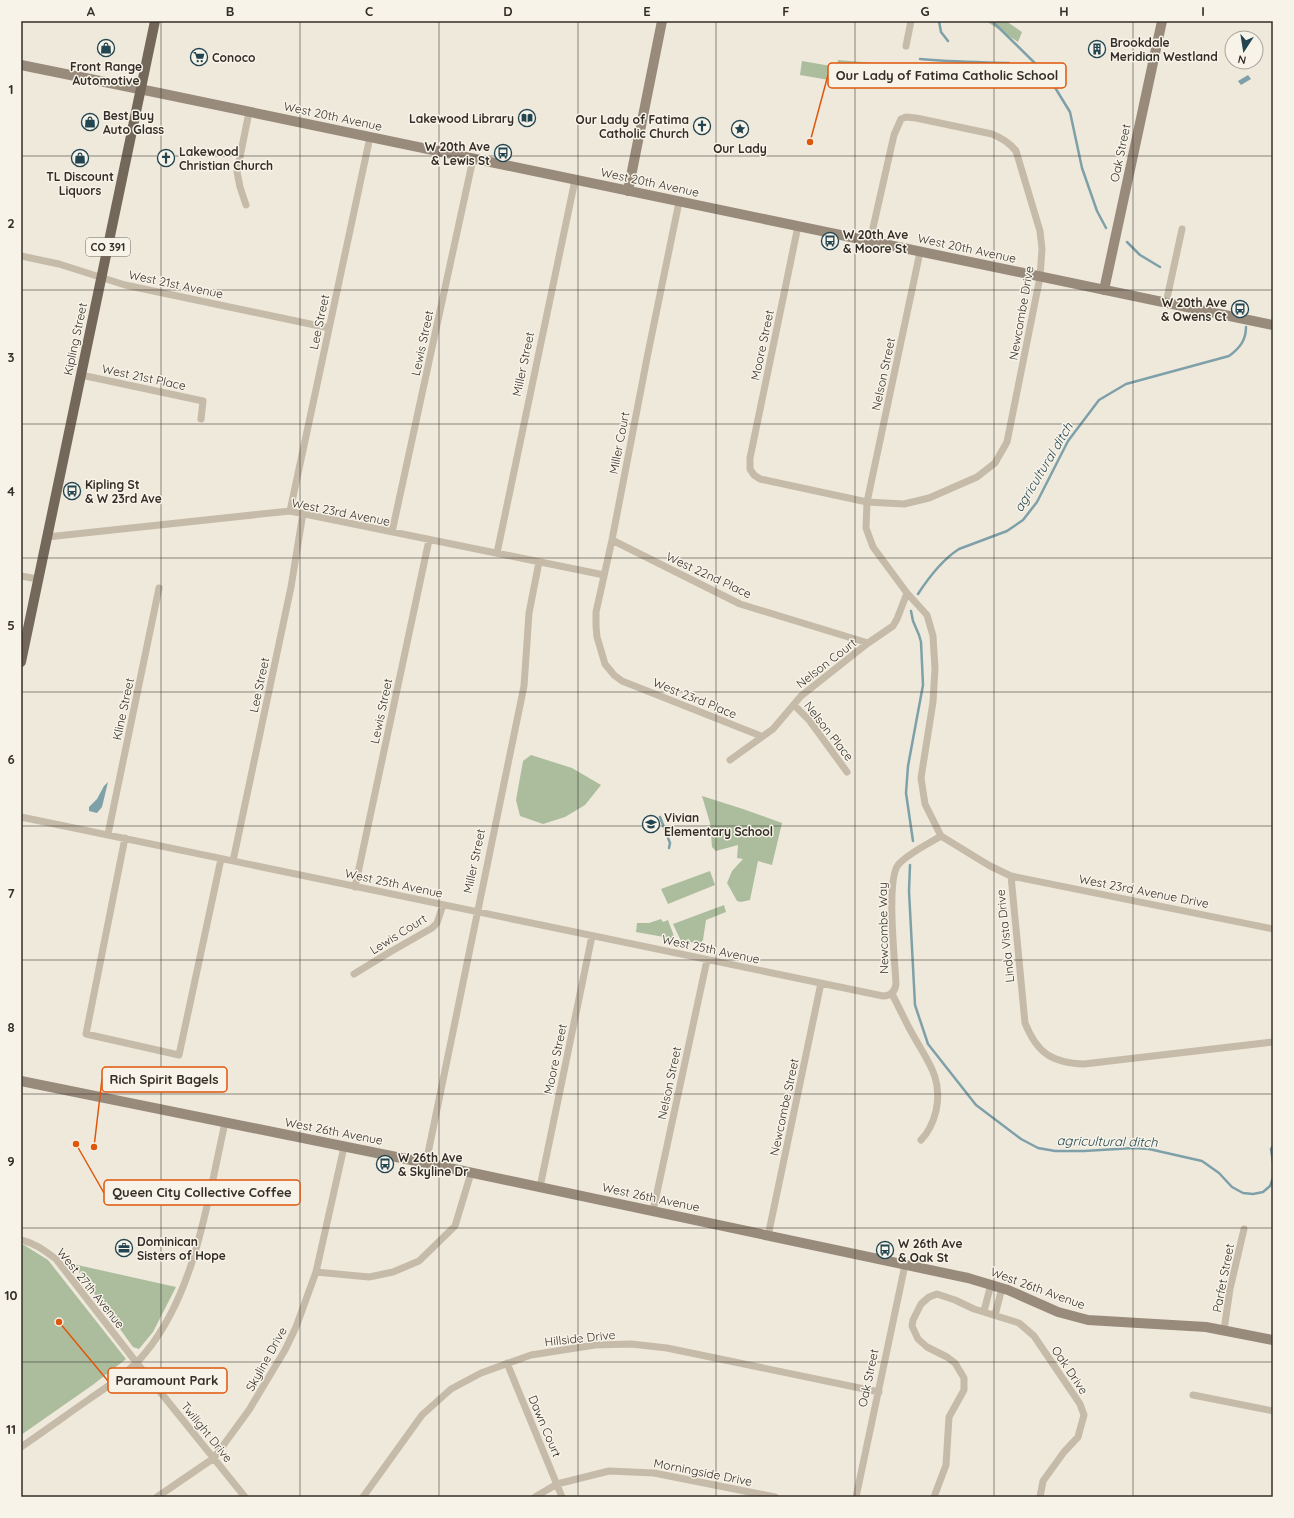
<svg xmlns="http://www.w3.org/2000/svg" width="1294" height="1518" font-family="Quicksand,sans-serif">
	<rect width="100%" height="100%" fill="#efe9dc"/>
	<path fill="#acbd9d" d="M986 21H1006L1022 32 1018 42Z
		M838 60 898 65 895 88 851 79V76L836 74Z
		M802 61 831 66 829 80 800 75Z
		M531 755 572 768 601 785 585 805 565 817 543 824 520 816 516 800 523 761Z
		M702 796 743 809 782 823 772 865 758 861 750 900 741 902 737 901 727 883 732 871 743 859 737 858 738 845 716 851 712 847 710 823Z
		M710 871 715 885 668 904 661 889Z
		M724 905 726 912 706 920 703 940 700 944 681 941 673 924Z
		M661 919 663 922 668 920 675 939 636 932 637 923H649Z
		M21 1245H24L48 1260 126 1359 94 1384 21 1435Z
		M73 1264 176 1287 153 1332 139 1349 133 1347Z"/>
	<path fill="#7ea0a9" d="M1248 75 1251 79 1241 85 1238 81Z
		M108 782 102 807 97 813 89 811V807L97 799 104 786Z"/>
	<g fill="none" stroke-linecap="round" stroke-linejoin="round">
		<path stroke="#7ea0a9" stroke-width="2.5" d="M939 21 941 32 948 41
			M992 21 1048 76 1070 112 1082 168 1097 211 1106 228
			M920 59C950 62 979 62 1009 63
			M1127 242 1140 255 1160 267
			M918 594C929 577 942 560 959 549L1007 531 1023 520 1037 502 1068 441 1099 400 1126 384 1229 356C1240 348 1246 340 1246 327
			M911 611 913 621 919 635 921 642 923 685 908 766 906 793 913 841
			M660 817 670 843 669 848
			M910 865 909 891 915 1005 928 1044 976 1105 1021 1139 1038 1148 1055 1151H1084L1134 1148 1149 1149 1202 1161 1219 1173 1232 1187 1243 1193 1253 1194 1263 1192 1270 1186 1273 1178
			M1273 1146 1271 1149 1273 1162"/>
		<path stroke="#c6bba9" stroke-width="7" d="M906 46 911 21
			M679 202 648 353 612 540 596 612V626L597 637 605 664 614 675 622 681 761 736
			M246 205 240 187 237 172 249 112
			M798 226 750 458V469L754 475 760 479 867 502 904 504 929 498 977 477 995 463 1007 442 1040 277 1042 249 1040 231 1016 151C1009 142 1002 138 992 134L916 118 906 117 901 119 894 135 870 241
			M920 252 867 502 866 528 873 547 907 593 927 615 933 636 935 669 933 702 921 778 925 804 941 836 990 866 1011 876 1273 929
			M21 256 59 264 125 285 329 328
			M1166 303 1182 229
			M81 375 203 401 201 419
			M290 511 370 137
			M392 532 473 159
			M47 537 290 511 604 575
			M612 540 740 604 868 643
			M497 553 575 180
			M21 576 38 579
			M794 705 809 720 847 772
			M730 760 773 729 801 696 868 643 893 626 897 619 907 593
			M21 817 883 996C891 996 895 992 896 984 895 961 886 881 898 865 907 854 928 844 941 836
			M108 834 159 588
			M125 838 86 1034 179 1055 221 859
			M233 861 291 587 303 513
			M1011 876 1025 1023C1037 1053 1052 1063 1084 1064L1273 1042
			M355 887 429 540
			M354 974 390 952 432 928 437 923 443 905
			M892 994C899 1007 905 1021 913 1035 928 1062 943 1078 936 1111 933 1123 929 1132 921 1140
			M426 1163 524 686 529 613 539 562
			M540 1187 592 936
			M653 1211 707 960
			M768 1236 821 983
			M21 1240C35 1243 45 1251 56 1259L136 1362 245 1497
			M316 1272 369 1277 393 1272 419 1261 455 1226 471 1173
			M984 1311 991 1284
			M995 1315 1002 1288
			M1224 1330 1230 1289 1244 1229
			M507 1363 562 1497
			M1193 1395 1273 1411
			M21 1447C43 1432 65 1416 88 1400 108 1386 130 1372 146 1352 196 1291 208 1198 225 1123
			M157 1497 214 1458 249 1410 285 1350 296 1327 316 1272 344 1147
			M363 1497 422 1415 451 1389 481 1373 531 1355 595 1345 631 1344 667 1348 879 1392
			M535 1497 557 1484 609 1471 654 1473 775 1497
			M856 1497 905 1265
			M934 1497 946 1465 949 1417 964 1390V1378L955 1363 947 1357 927 1347 918 1339 912 1326 913 1320 921 1304 929 1297 937 1294 955 1300 974 1309 1019 1323 1034 1336 1080 1404 1084 1415 1078 1437 1064 1452 1043 1481 1040 1497"/>
		<path stroke="#998b7b" stroke-width="10" d="M21 65 159 93 1273 325
			M628 191 662 21
			M1104 290 1162 21
			M21 1081 426 1163 968 1278 1008 1290 1058 1312 1088 1320 1206 1327 1273 1340"/>
		<path stroke="#74685b" stroke-width="10" d="M21 662 155 21"/>
	</g>
	<path fill="none" stroke="#342e28" stroke-width="1" stroke-opacity="0.55" d="M161 21V1497M300 21V1497M439 21V1497M578 21V1497M716 21V1497M855 21V1497M994 21V1497M1133 21V1497M21 156H1273M21 290H1273M21 424H1273M21 558H1273M21 692H1273M21 826H1273M21 960H1273M21 1094H1273M21 1228H1273M21 1362H1273"/>
	<defs>
		<g id="shop-ring" transform="scale(0.9)"><circle r="9.5" fill="#f7f3e8" stroke="#224551" stroke-width="1.5"/><path d="M-5-2.5h2.3a2.7 3.5 0 0 1 5.4 0H5L5.5 6h-11ZM-1.5-2.5h3a1.5 2.3 0 0 0-3 0Z" fill="#224551"/></g>
		<g id="building-ring" transform="scale(0.9)"><circle r="9.5" fill="#f7f3e8" stroke="#224551" stroke-width="1.5"/><path d="M-4-6H4V6H1V3H-1V6H-4ZM-2.5-4.3h1.7v1.8h-1.7ZM.8-4.3h1.7v1.8H.8ZM-2.5-1h1.7V.8h-1.7ZM.8-1h1.7V.8H.8Z" fill="#224551"/></g>
		<g id="supermarket-ring" transform="scale(0.9)"><circle r="9.5" fill="#f7f3e8" stroke="#224551" stroke-width="1.5"/><path d="M-6-5.5h2.5l.6 2H6L4.5 2H-2.5L-4.4-4H-6ZM-1.5 3.2a1.3 1.3 0 1 0 .1 0ZM3 3.2a1.3 1.3 0 1 0 .1 0Z" fill="#224551"/></g>
		<g id="library-ring" transform="scale(0.9)"><circle r="9.5" fill="#f7f3e8" stroke="#224551" stroke-width="1.5"/><path d="M-6-4Q-3-5.5-.7-3.5V5Q-3 3-6 4ZM6-4Q3-5.5 .7-3.5V5Q3 3 6 4Z" fill="#224551"/></g>
		<g id="church-ring" transform="scale(0.9)"><circle r="9.5" fill="#f7f3e8" stroke="#224551" stroke-width="1.5"/><path d="M-1.2-6h2.4v3.5h3.3v2.4h-3.3V6h-2.4V-.1h-3.3v-2.4h3.3Z" fill="#224551"/></g>
		<g id="sight-ring" transform="scale(0.9)"><circle r="9.5" fill="#f7f3e8" stroke="#224551" stroke-width="1.5"/><path d="M0-6L1.8-2.2L6-1.7L2.9 1.2L3.7 5.4L0 3.3L-3.7 5.4L-2.9 1.2L-6-1.7L-1.8-2.2Z" fill="#224551"/></g>
		<g id="bus-ring" transform="scale(0.9)"><circle r="9.5" fill="#f7f3e8" stroke="#224551" stroke-width="1.5"/><path d="M-5-6H5V4H4V6H2V4H-2V6H-4V4H-5ZM-3.5-4V0h7V-4ZM-3.5 1.2v1.5H-2V1.2ZM2 1.2v1.5H3.5V1.2Z" fill="#224551"/></g>
		<g id="school-ring" transform="scale(0.9)"><circle r="9.5" fill="#f7f3e8" stroke="#224551" stroke-width="1.5"/><path d="M0-5L7-2L0 1L-7-2ZM-4 1L0 2.5L4 1V4Q0 6-4 4Z" fill="#224551"/></g>
		<g id="office-ring" transform="scale(0.9)"><circle r="9.5" fill="#f7f3e8" stroke="#224551" stroke-width="1.5"/><path d="M-6-3h4V-5.5h4V-3h4V5H-6ZM-1-4.5V-3h2v-1.5ZM-6 0V1H6V0Z" fill="#224551"/></g>
	</defs>
	<g fill-rule="evenodd">
		<use href="#shop-ring" x="106" y="48"/>
		<use href="#building-ring" x="1097" y="49"/>
		<use href="#supermarket-ring" x="199" y="57"/>
		<use href="#library-ring" x="527" y="118"/>
		<use href="#shop-ring" x="90" y="122"/>
		<use href="#church-ring" x="702" y="126"/>
		<use href="#sight-ring" x="740" y="129"/>
		<use href="#bus-ring" x="503" y="153"/>
		<use href="#shop-ring" x="80" y="158"/>
		<use href="#church-ring" x="166" y="158"/>
		<use href="#bus-ring" x="830" y="241"/>
		<use href="#bus-ring" x="1240" y="309"/>
		<use href="#bus-ring" x="72" y="491"/>
		<use href="#school-ring" x="651" y="824"/>
		<use href="#bus-ring" x="385" y="1164"/>
		<use href="#office-ring" x="124" y="1248"/>
		<use href="#bus-ring" x="885" y="1250"/>
	</g>
	<g text-anchor="middle" dominant-baseline="central" stroke-width="3" stroke-linejoin="round" paint-order="stroke">
		<rect fill="#f7f3e8" stroke="#6e6962" stroke-width="1" x="86" y="238" width="44" height="18" rx="3"/>
		<g font-size="11" font-weight="bold" fill="#342e28">
			<text x="108" y="247">CO 391</text>
		</g>
		<g font-size="12" font-weight="bold" fill="#342e28" stroke="#f7f3e8" text-anchor="start">
			<text x="1110" y="42">Brookdale<tspan x="1110" dy="14">Meridian Westland</tspan></text>
			<text x="212" y="57">Conoco</text>
			<text x="106" y="66" text-anchor="middle">Front Range<tspan x="106" dy="14">Automotive</tspan></text>
			<text x="103" y="115">Best Buy<tspan x="103" dy="14">Auto Glass</tspan></text>
			<text x="514" y="118" text-anchor="end">Lakewood Library</text>
			<text x="689" y="119" text-anchor="end">Our Lady of Fatima<tspan x="689" dy="14">Catholic Church</tspan></text>
			<text x="490" y="146" text-anchor="end">W 20th Ave<tspan x="490" dy="14">&amp; Lewis St</tspan></text>
			<text x="740" y="148" text-anchor="middle">Our Lady</text>
			<text x="179" y="151">Lakewood<tspan x="179" dy="14">Christian Church</tspan></text>
			<text x="80" y="176" text-anchor="middle">TL Discount<tspan x="80" dy="14">Liquors</tspan></text>
			<text x="843" y="234">W 20th Ave<tspan x="843" dy="14">&amp; Moore St</tspan></text>
			<text x="1227" y="302" text-anchor="end">W 20th Ave<tspan x="1227" dy="14">&amp; Owens Ct</tspan></text>
			<text x="85" y="484">Kipling St<tspan x="85" dy="14">&amp; W 23rd Ave</tspan></text>
			<text x="664" y="817">Vivian<tspan x="664" dy="14">Elementary School</tspan></text>
			<text x="398" y="1157">W 26th Ave<tspan x="398" dy="14">&amp; Skyline Dr</tspan></text>
			<text x="137" y="1241">Dominican<tspan x="137" dy="14">Sisters of Hope</tspan></text>
			<text x="898" y="1243">W 26th Ave<tspan x="898" dy="14">&amp; Oak St</tspan></text>
		</g>
		<g font-size="12" fill="#342e28" stroke="#f7f3e8">
			<text transform="translate(333 116) rotate(12)">West 20th Avenue</text>
			<text transform="translate(1120 153) rotate(-78)">Oak Street</text>
			<text transform="translate(650 182) rotate(12)">West 20th Avenue</text>
			<text transform="translate(967 248) rotate(12)">West 20th Avenue</text>
			<text transform="translate(176 284) rotate(12)">West 21st Avenue</text>
			<text transform="translate(1021 313) rotate(-80)">Newcombe Drive</text>
			<text transform="translate(319 322) rotate(-78)">Lee Street</text>
			<text transform="translate(75 339) rotate(-78)">Kipling Street</text>
			<text transform="translate(422 343) rotate(-78)">Lewis Street</text>
			<text transform="translate(762 345) rotate(-78)">Moore Street</text>
			<text transform="translate(523 364) rotate(-78)">Miller Street</text>
			<text transform="translate(883 374) rotate(-78)">Nelson Street</text>
			<text transform="translate(144 377) rotate(12)">West 21st Place</text>
			<text transform="translate(619 443) rotate(-79)">Miller Court</text>
			<text transform="translate(341 512) rotate(11)">West 23rd Avenue</text>
			<text transform="translate(709 575) rotate(25)">West 22nd Place</text>
			<text transform="translate(826 663) rotate(-38)">Nelson Court</text>
			<text transform="translate(259 685) rotate(-78)">Lee Street</text>
			<text transform="translate(695 698) rotate(22)">West 23rd Place</text>
			<text transform="translate(123 709) rotate(-78)">Kline Street</text>
			<text transform="translate(381 711) rotate(-78)">Lewis Street</text>
			<text transform="translate(829 731) rotate(52)">Nelson Place</text>
			<text transform="translate(474 861) rotate(-78)">Miller Street</text>
			<text transform="translate(394 883) rotate(12)">West 25th Avenue</text>
			<text transform="translate(1144 891) rotate(11)">West 23rd Avenue Drive</text>
			<text transform="translate(883 928) rotate(-91)">Newcombe Way</text>
			<text transform="translate(398 934) rotate(-32)">Lewis Court</text>
			<text transform="translate(1005 936) rotate(-96)">Linda Vista Drive</text>
			<text transform="translate(711 949) rotate(12)">West 25th Avenue</text>
			<text transform="translate(555 1059) rotate(-78)">Moore Street</text>
			<text transform="translate(669 1083) rotate(-78)">Nelson Street</text>
			<text transform="translate(784 1107) rotate(-78)">Newcombe Street</text>
			<text transform="translate(334 1131) rotate(11)">West 26th Avenue</text>
			<text transform="translate(651 1197) rotate(12)">West 26th Avenue</text>
			<text transform="translate(1223 1278) rotate(-79)">Parfet Street</text>
			<text transform="translate(91 1288) rotate(51)">West 27th Avenue</text>
			<text transform="translate(1038 1288) rotate(20)">West 26th Avenue</text>
			<text transform="translate(580 1338) rotate(-6)">Hillside Drive</text>
			<text transform="translate(266 1359) rotate(-61)">Skyline Drive</text>
			<text transform="translate(1070 1370) rotate(56)">Oak Drive</text>
			<text transform="translate(868 1378) rotate(-78)">Oak Street</text>
			<text transform="translate(545 1426) rotate(67)">Dawn Court</text>
			<text transform="translate(207 1432) rotate(51)">Twilight Drive</text>
			<text transform="translate(703 1472) rotate(11)">Morningside Drive</text>
		</g>
		<g font-size="13" font-style="italic" fill="#224551" stroke="#f7f3e8">
			<text transform="translate(1043 467) rotate(-59)">agricultural ditch</text>
			<text transform="translate(1107 1141) rotate(1)">agricultural ditch</text>
		</g>
	</g>
	<path fill="none" stroke="#df570d" stroke-width="1.5" d="M810 142L828 75M94 1147L102 1079M76 1144L104 1193M59 1322L108 1381"/>
	<g fill="#df570d" stroke="#f7f3e8" stroke-width="1.5">
		<circle cx="810" cy="142" r="4"/>
		<circle cx="94" cy="1147" r="4"/>
		<circle cx="76" cy="1144" r="4"/>
		<circle cx="59" cy="1322" r="4"/>
	</g>
	<g fill="#f7f3e8" stroke="#df570d" stroke-width="1.5">
		<rect x="828" y="63" width="238" height="25" rx="4"/>
		<rect x="102" y="1067" width="125" height="25" rx="4"/>
		<rect x="104" y="1180" width="196" height="25" rx="4"/>
		<rect x="108" y="1368" width="119" height="25" rx="4"/>
	</g>
	<g font-size="13" text-anchor="middle" font-weight="bold" fill="#342e28">
		<text x="947" y="80">Our Lady of Fatima Catholic School</text>
		<text x="164" y="1084">Rich Spirit Bagels</text>
		<text x="202" y="1197">Queen City Collective Coffee</text>
		<text x="167" y="1385">Paramount Park</text>
	</g>
	<rect width="1294" height="1518" fill="none" stroke="#f7f3e8" stroke-width="44"/>
	<g transform="translate(1244 50) rotate(192)"><circle r="19" fill="#f7f3e8" stroke="#a9a49b"/>
	<path d="M0-3L7 15L0 10L-7 15Z" fill="#224551"/>
	<text y="-6" font-size="11" font-weight="bold" text-anchor="middle" fill="#342e28">N</text>
	</g>
	<rect x="22" y="22" width="1250" height="1474" fill="none" stroke="#342e28" stroke-width="1.5"/>
	<g font-size="13" text-anchor="middle" font-weight="bold" fill="#342e28">
		<text x="91" y="16">A</text>
		<text x="230" y="16">B</text>
		<text x="369" y="16">C</text>
		<text x="508" y="16">D</text>
		<text x="647" y="16">E</text>
		<text x="786" y="16">F</text>
		<text x="925" y="16">G</text>
		<text x="1064" y="16">H</text>
		<text x="1203" y="16">I</text>
		<text x="11" y="94">1</text>
		<text x="11" y="228">2</text>
		<text x="11" y="362">3</text>
		<text x="11" y="496">4</text>
		<text x="11" y="630">5</text>
		<text x="11" y="764">6</text>
		<text x="11" y="898">7</text>
		<text x="11" y="1032">8</text>
		<text x="11" y="1166">9</text>
		<text x="11" y="1300">10</text>
		<text x="11" y="1434">11</text>
	</g>
</svg>
